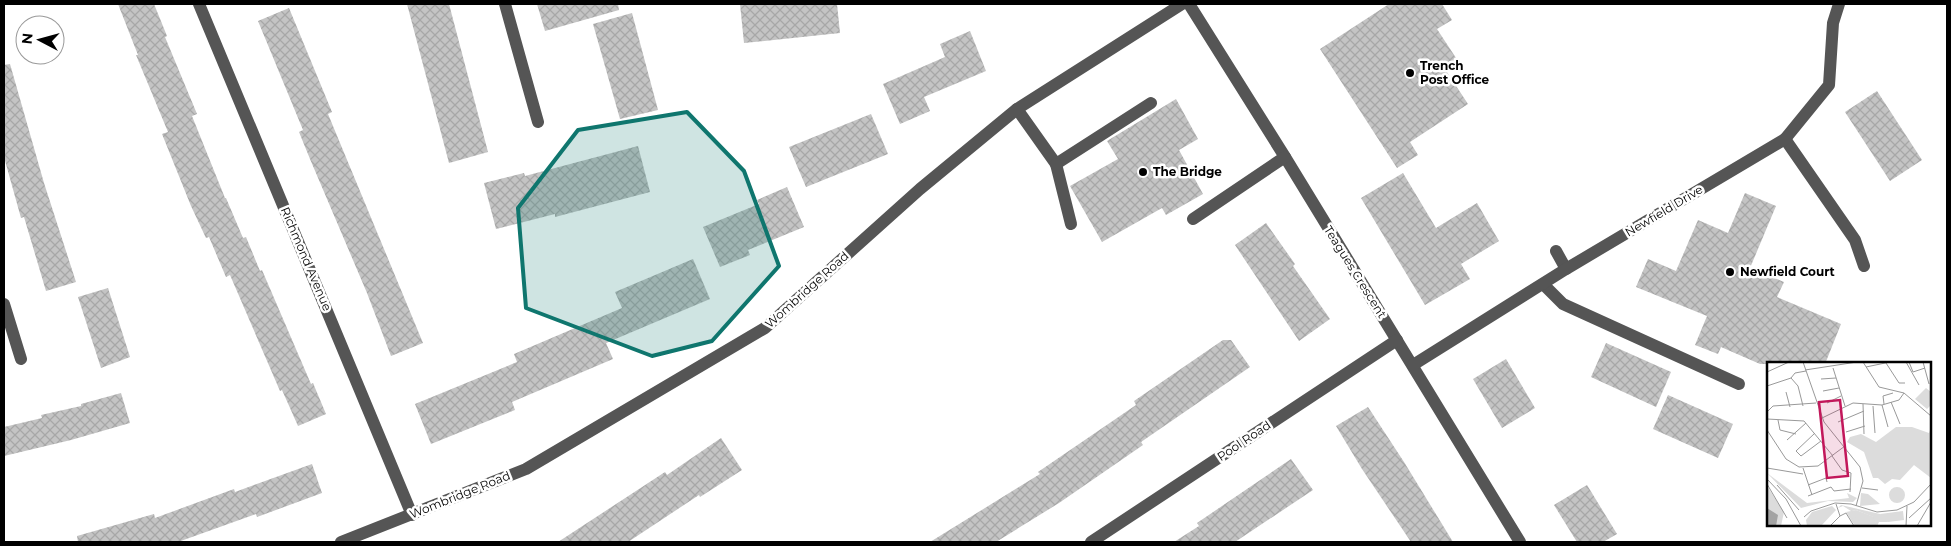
<svg xmlns="http://www.w3.org/2000/svg" width="1951" height="546" font-family="Montserrat,sans-serif">
<defs>
<pattern id="building-cross-hatch" width="8" height="8" patternUnits="userSpaceOnUse" patternTransform="scale(1.25)"><rect width="8" height="8" fill="#c4c4c4"/><path d="M0 0l8 8M0 8l8-8" fill="none" stroke="#a7a7a7"/></pattern>
</defs>
<rect width="100%" height="100%" fill="#fff"/>
<g fill="url(#building-cross-hatch)">
<path d="M118,4H154L167,36L165,37L197,114L192,116L225,198H226L243,238L246,237L260,271L262,270L311,384L313,383L326,414L298,426L282,390L280,391L230,275L226,277L209,237L206,238L191,206L162,134L168,132L136,55H138Z"/>
<path d="M407,4H449L488,152L449,163Z"/>
<path d="M537,4H618L619,10L545,31Z"/>
<path d="M740,4H837L840,33L744,43Z"/>
<path d="M1389,4H1442L1452,20L1437,29L1458,61L1445,69L1468,104L1410,142L1418,155L1397,168L1320,49Z"/>
<path d="M289,8L332,112L328,114L423,343L391,356L367,293L310,159L299,132L303,130L258,21Z"/>
<path d="M632,13L658,110L620,119L593,24Z"/>
<path d="M970,31L986,71L924,97L930,111L900,124L883,84L945,57L940,44Z"/>
<path d="M10,64L44,183L76,282L46,291L24,217L21,218L4,157V65Z"/>
<path d="M1877,91L1922,160L1890,181L1845,112Z"/>
<path d="M1176,99L1198,139L1179,150L1203,194L1166,215L1162,208L1102,242L1070,186L1118,159L1107,141Z"/>
<path d="M871,114L888,154L806,187L789,147Z"/>
<path d="M638,146L650,192L555,217V214L496,229L484,183L524,173L525,176Z"/>
<path d="M1403,173L1436,228L1477,203L1499,241L1461,264L1470,279L1425,305L1361,198Z"/>
<path d="M787,187L804,227L748,250L750,255L720,267L703,227L759,204L757,200Z"/>
<path d="M1745,193L1776,206L1750,268L1784,282L1777,297L1841,324L1825,364H1760L1721,347L1718,354L1695,345L1707,316L1636,287L1648,259L1676,271L1698,220L1728,233Z"/>
<path d="M1266,223L1295,264L1293,266L1330,319L1299,341L1235,245Z"/>
<path d="M693,259L710,299L606,343L613,359L512,402L515,410L431,444L415,404L517,362L514,354L622,308L615,292Z"/>
<path d="M108,288L130,357L101,368L78,297Z"/>
<path d="M1223,340H1231L1250,367L1141,442L1143,445L1059,503L996,542H930L1040,474L1038,472L1136,405L1134,401Z"/>
<path d="M1606,343L1671,372L1656,407L1591,377Z"/>
<path d="M1506,359L1535,408L1502,428L1473,379Z"/>
<path d="M121,393L130,423L71,440L4,456V427L42,418L41,415L81,406V404Z"/>
<path d="M1668,395L1733,424L1718,458L1653,429Z"/>
<path d="M1368,407L1404,462L1453,542H1411L1362,469L1336,426Z"/>
<path d="M721,438L742,470L700,497L699,495L628,542H558L665,472L667,475Z"/>
<path d="M1291,459L1313,490L1235,542H1174L1199,526L1197,523Z"/>
<path d="M312,464L322,493L257,517L256,514L178,542H78L77,536L154,514L155,518L234,489L235,492Z"/>
<path d="M1587,485L1617,534L1603,542H1577L1554,505Z"/>
</g>
<g fill="none" stroke-linecap="round" stroke-linejoin="round">
<g stroke="#555" stroke-width="12">
<path d="M199,4L412,515"/>
<path d="M505,4L538,122"/>
<path d="M1189,4L1285,157L1520,542"/>
<path d="M1017,109L1056,164L1151,103"/>
<path d="M1785,139L1855,240L1864,266"/>
<path d="M1056,164L1071,224"/>
<path d="M1193,219L1285,157"/>
<path d="M1556,251L1566,269"/>
<path d="M1544,285L1563,304L1739,384"/>
<path d="M4,304L21,359"/>
<path d="M1413,365L1566,269L1785,139L1829,85L1833,23L1839,4"/>
<path d="M341,542L526,469L765,328L920,189L1017,109L1182,4"/>
<path d="M1091,542L1397,340"/>
</g>
</g>
<path fill="#0f766e" fill-opacity="0.2" stroke="#0f766e" stroke-width="4" stroke-linejoin="round" d="M687,112L744,171L779,266L712,341L652,356L526,308L518,208L578,130Z"/>
<g fill="#000" stroke="#fff" stroke-width="2">
<circle cx="1410" cy="73" r="5"/>
<circle cx="1143" cy="172" r="5"/>
<circle cx="1730" cy="272" r="5"/>
</g>
<g text-anchor="middle" stroke-width="5" stroke-linejoin="round" paint-order="stroke">
<g font-size="12" font-weight="bold" fill="#000" stroke="#fff" text-anchor="start">
<text x="1420" y="70">Trench<tspan x="1420" dy="14">Post Office</tspan></text>
<text x="1153" y="176">The Bridge</text>
<text x="1740" y="276">Newfield Court</text>
</g>
<g font-size="12" fill="#000" stroke="#fff">
<text transform="translate(1664 211) rotate(-31)" y="4">Newfield Drive</text>
<text transform="translate(306 259) rotate(67)" y="4">Richmond Avenue</text>
<text transform="translate(1355 272) rotate(58)" y="4">Teagues Crescent</text>
<text transform="translate(807 290) rotate(-42)" y="4">Wombridge Road</text>
<text transform="translate(1244 441) rotate(-34)" y="4">Pool Road</text>
<text transform="translate(460 495) rotate(-22)" y="4">Wombridge Road</text>
</g>
</g>
<g transform="translate(1767 362)">
<rect width="164" height="164" fill="#fff"/>
<path d="M122 133a8 8 0 1 1 16 0a8 8 0 1 1-16 0ZM94,131L101,132L113,142L93,144ZM89,148L107,155L110,164H88L79,150ZM136,149L137,158L121,160L114,156L113,152Z" fill="#dcdcdc"/>
<path d="M0,111L40,141L82,136L80,131L90,136L86,140L61,139L34,146ZM0,124L17,150L14,164H0ZM74,143L113,152L121,160H112L110,164L106,155L89,148L85,149L91,155L85,157L84,149L76,144L71,146ZM65,144L69,148L54,164H40L39,158L45,150Z" fill="#dcdcdc"/>
<path d="M159,26L164,30V43L160,47L148,37Z" fill="#dcdcdc"/>
<path d="M129,65H145L162,71L164,66V116L147,103L133,118L125,117L118,122L111,116H106L97,90L80,80L83,75L94,72L109,80Z" fill="#dcdcdc"/>
<path d="M0,146L11,153L9,164H0Z" fill="#a3a3a3"/>
<path fill="none" stroke="#999" stroke-width="1" d="M36,0L57,60L93,105L96,119L89,144M96,0L112,25L137,31L164,54M139,0L152,23M142,0L146,10L158,6M156,0L162,22M119,1L132,21H138M99,5L123,0M66,6L78,44M38,8L90,0M0,10L22,0M24,16L28,11L39,9M54,17L69,16M0,24L24,16L31,24L36,44M56,29L72,26M19,30L23,45M124,40L133,62M60,41L74,34M96,42L97,72M117,42L116,34L126,31M115,43L121,65M106,44L108,71M0,50L6,44L49,41M55,56L86,41L115,43L132,38L137,31M0,57L37,59L66,94M11,58L13,68L29,72M71,60L97,49M0,68L19,97L32,105L51,104L78,84M79,70L98,64M48,71L29,89L34,94L54,79M20,78L39,61M65,94L75,108L84,111L83,130M0,106L36,112M36,106L45,133M0,117L19,137L34,164M0,122L20,156M10,123L32,148M41,123L59,116L60,120M95,126L111,128M41,134L64,125L67,129L84,127M73,154L79,151L87,164M37,155L44,149L68,141L84,142L110,150L130,148L147,140L164,122M142,156L164,136M63,164L73,154L69,142M139,164L140,144M150,164L164,140"/>
<path fill="#c2185b" fill-opacity="0.15" stroke="#c2185b" stroke-width="2.5" d="M73,38L81,114L60,116L52,40Z"/>
<rect width="164" height="164" fill="none" stroke="#000" stroke-width="2.5"/>
</g>
<rect width="1951" height="546" fill="none" stroke="#000000" stroke-width="10"/>
<g transform="translate(40 40) rotate(276)"><circle r="24" fill="#ffffff" stroke="#999999"/>
<path d="M0-4L9 19L0 12L-9 19Z" fill="#000000"/>
<text y="-8" font-size="14" font-weight="bold" text-anchor="middle" fill="#000000">N</text>
</g>
</svg>
